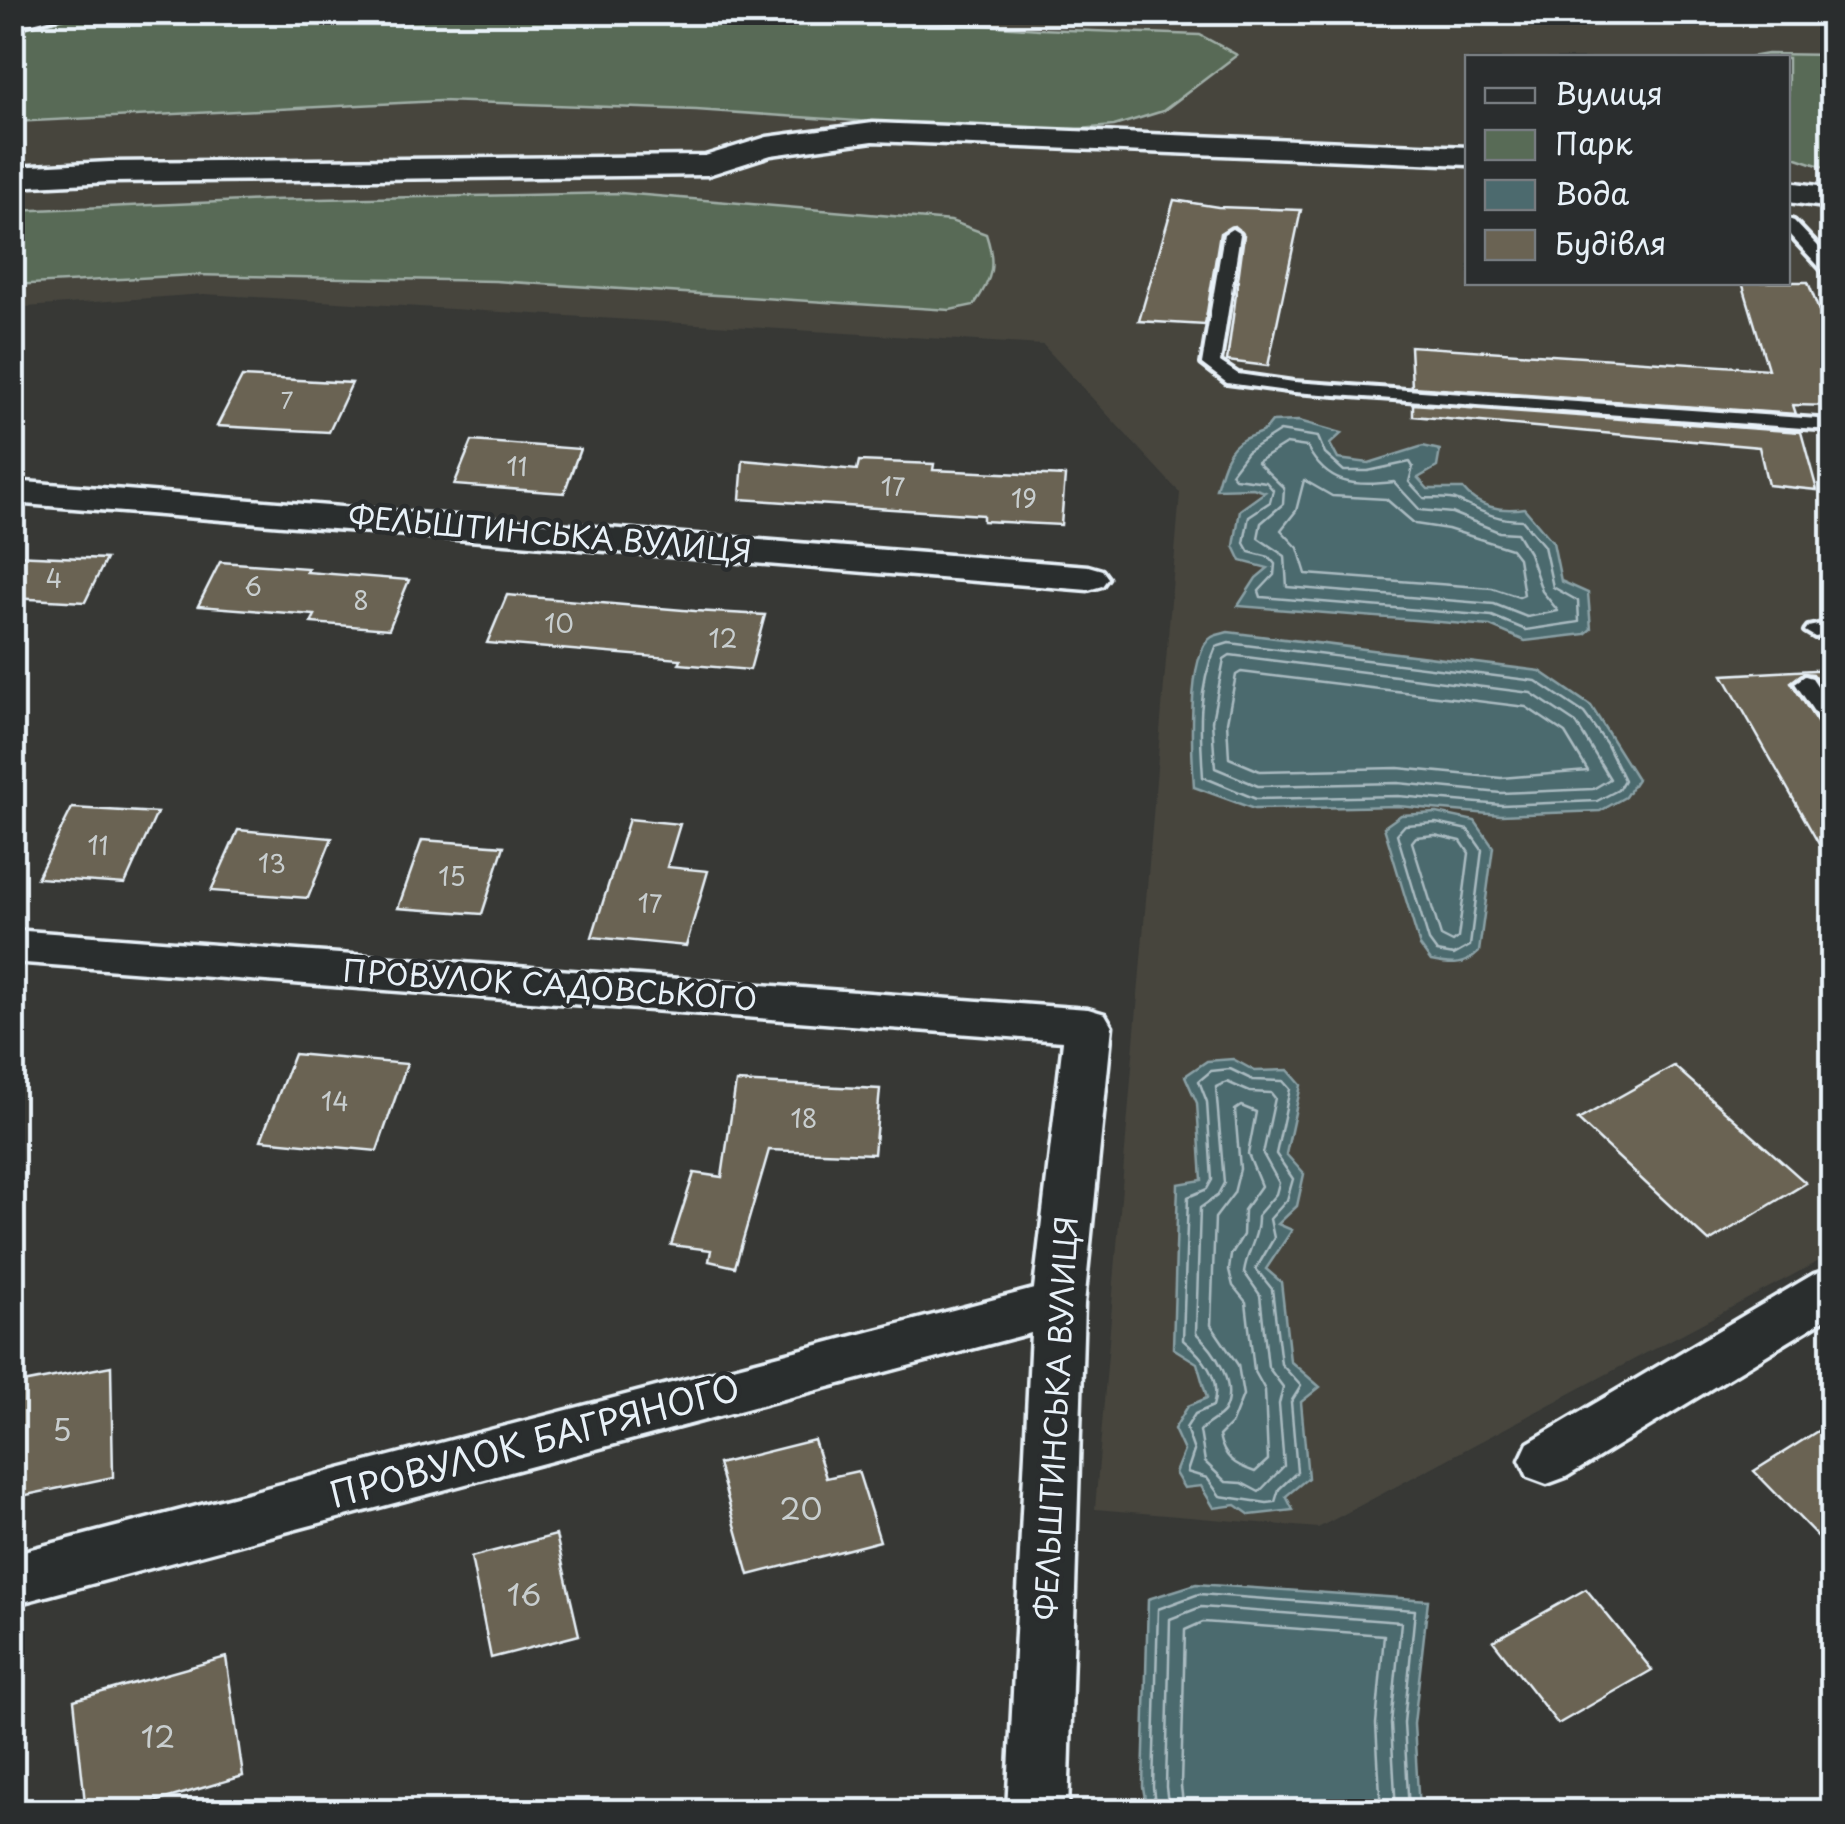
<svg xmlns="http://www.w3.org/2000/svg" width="1845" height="1824" font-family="'Playpen Sans',sans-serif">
<rect width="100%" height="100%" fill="#373835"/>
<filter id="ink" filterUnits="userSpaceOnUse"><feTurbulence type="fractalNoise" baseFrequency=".01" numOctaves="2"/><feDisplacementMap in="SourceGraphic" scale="20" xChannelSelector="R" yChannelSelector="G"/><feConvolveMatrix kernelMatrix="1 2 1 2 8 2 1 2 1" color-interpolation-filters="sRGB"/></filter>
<g filter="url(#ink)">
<path fill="#46453e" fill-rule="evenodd" d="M13,13H1832V1254L1318,1528L1095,1509L1180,493L1043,345L204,294L13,308ZM1468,58H1788V282H1468Z"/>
<g fill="#586b56" stroke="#a0aea7" stroke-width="2.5">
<path d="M77,12H798L1039,29L1200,35L1237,55L1163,111L1114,126L1034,133L696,110L440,101L13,122L12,27L26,19Z"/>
<path d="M1767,54L1832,55V170L1788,155V58L1750,57Z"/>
<path d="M621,193L951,221L986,234C996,264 993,278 974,305L950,310L495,281L193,275L13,285V211L268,200Z"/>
</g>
<g fill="#4c6a6e" stroke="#8aa0a5" stroke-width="2.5">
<path d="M1299,421L1342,433L1330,444L1338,459L1369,463L1423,446L1440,450L1437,467L1418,478L1428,489H1463C1477,507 1502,512 1524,508L1553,542L1561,581L1588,593L1591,629L1585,634L1525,641L1490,626L1238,606L1256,578L1268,568L1241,561L1234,546L1240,510L1265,492L1253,488L1216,489C1221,471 1226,448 1244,439C1257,433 1264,434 1272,422Z"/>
<path d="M1228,632L1540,671L1591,706L1637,779L1625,797L1600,811L1501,815L1398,806L1254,809L1194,787C1192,759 1186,652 1212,637C1217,634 1222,634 1228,632Z"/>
<path d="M1437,813L1475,821L1493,847L1479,952C1464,967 1451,965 1431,961L1420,946L1384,827L1401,815Z"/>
<path d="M1233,1059L1255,1071L1288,1070L1301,1085L1286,1154L1304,1174L1297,1206L1278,1224L1292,1230L1266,1269L1281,1282L1290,1361L1320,1387L1301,1402L1308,1478L1286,1496L1293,1510L1250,1515L1236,1505L1214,1508L1201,1486L1184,1488L1175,1473L1184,1451L1174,1429L1188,1406L1207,1398L1197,1363L1173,1348L1178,1184L1202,1180L1197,1103L1185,1076L1207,1061Z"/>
<path d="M1196,1584L1428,1600L1414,1724L1419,1811H1147L1143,1787L1148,1599Z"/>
</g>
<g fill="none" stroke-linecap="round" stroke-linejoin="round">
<g stroke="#aabbc1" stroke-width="2.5">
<path d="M1280,431L1318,437L1325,454L1344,471H1368L1410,462L1413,467L1409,482L1424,498C1434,499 1450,497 1458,501C1480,511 1496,520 1522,520L1544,546L1553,587L1578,601L1579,622L1526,630L1492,616L1261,597L1259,591L1274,575L1275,564L1269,557L1249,552L1244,543L1249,516L1270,502L1273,490L1266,482L1235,478L1231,473L1247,452Z"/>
<path d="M1286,444L1307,447C1327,485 1354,487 1394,482L1420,510L1452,513L1499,532L1517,533L1529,553L1542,591L1558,611L1527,617L1494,604L1287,587L1285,556L1258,538L1261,523L1283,504L1284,488L1257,462Z"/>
<path d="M1304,480L1332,496L1386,499L1415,524L1448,529L1511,549L1518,558L1524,595L1519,597L1492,588L1306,574L1298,548L1281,530L1296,511Z"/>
<path d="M1229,643L1536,681L1584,713L1606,743L1624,780L1618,790L1597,801L1502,805L1398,796L1256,799L1203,777C1200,732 1197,689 1216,647Z"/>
<path d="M1230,655L1531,693L1576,723L1610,779L1593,789L1501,793L1398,783L1258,786L1215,768L1212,721L1224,659Z"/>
<path d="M1241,672L1526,707L1565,733L1588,771L1501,778L1398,768L1260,771L1229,758L1227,722L1236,675Z"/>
<path d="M1436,823L1468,830L1482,850L1470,946L1454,955L1437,952L1429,941L1397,834L1405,825Z"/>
<path d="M1435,835L1461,841L1469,853L1458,938L1453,942L1441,936L1412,842L1416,837Z"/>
<path d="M1230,1069L1253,1080L1283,1081L1290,1089L1276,1154L1293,1179L1287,1200L1270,1219L1274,1238L1256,1269L1272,1289L1281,1364L1301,1386L1291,1402L1297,1472L1279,1489L1275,1502L1267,1503L1220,1496L1207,1478L1187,1472L1194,1451L1186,1428L1195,1414L1213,1406C1222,1378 1203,1357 1183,1340L1188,1197L1207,1189L1212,1180L1207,1102L1199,1081L1211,1071Z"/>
<path d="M1227,1082L1250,1092L1271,1093L1275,1098L1263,1154L1279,1183L1276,1194L1258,1215C1259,1238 1247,1250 1244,1272L1260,1295L1268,1367L1283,1387L1279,1404L1284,1466L1259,1492L1242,1483L1226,1482L1205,1462L1200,1431C1206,1423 1219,1419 1224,1411C1238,1383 1214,1350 1196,1333L1200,1208L1217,1196L1224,1183L1216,1087Z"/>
<path d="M1241,1106L1256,1112L1248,1154L1261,1186L1244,1210L1243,1235L1231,1255L1229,1270L1233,1286L1246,1302L1254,1370L1265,1390L1268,1460L1255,1472C1234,1465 1224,1458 1219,1436L1232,1423L1243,1395L1238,1365L1211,1325L1215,1218L1234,1193L1240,1169L1235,1110Z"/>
<path d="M1156,1812L1153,1787L1158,1609L1199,1594L1415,1610L1404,1723L1409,1812"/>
<path d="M1169,1812L1166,1787L1170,1619L1201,1607L1401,1622L1391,1724L1396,1812"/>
<path d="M1184,1812L1181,1786L1185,1630L1203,1622L1384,1635L1376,1724L1381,1812"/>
</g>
</g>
<g fill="#6a6353" stroke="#e8f1f8" stroke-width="2.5">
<path d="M1174,200L1218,207L1301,210L1268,366L1227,361L1244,235L1234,226L1220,233L1205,325L1139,321Z"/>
<path d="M1742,282H1808L1832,345V406L1793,405L1796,414L1412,387L1410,346L1768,369Z"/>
<path d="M242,377L352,383L329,432L217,426Z"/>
<path d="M1413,404L1801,432L1817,490L1768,485L1759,447L1413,416Z"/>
<path d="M472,441L580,449L564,493L454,485Z"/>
<path d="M743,460L857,470L859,461L934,464L933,470L1065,476L1061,525L983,521V515L740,499Z"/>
<path d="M12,555L106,559L85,602L12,598Z"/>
<path d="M220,562L308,568L306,572L409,580L389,629L311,623L315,615L198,606Z"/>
<path d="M507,595L695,611L765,615L750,670L679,664L681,659L487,643Z"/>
<path d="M1832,669V702L1813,674L1803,673L1791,682L1822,730L1832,733V867L1723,675Z"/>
<path d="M72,808L157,813L125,884L37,878Z"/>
<path d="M629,819L680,824L667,867L708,871L686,946L592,937Z"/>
<path d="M238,830L332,838L308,898L211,891Z"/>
<path d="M422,840L504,846L482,914L398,908Z"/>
<path d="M294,1054L407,1064L377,1151L261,1140Z"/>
<path d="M1674,1066L1806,1183L1709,1242L1578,1120Z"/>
<path d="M736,1082L880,1089L874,1154L769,1150L735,1267L709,1261L711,1250L671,1245L694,1173L722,1177Z"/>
<path d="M111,1366L113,1477L12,1498V1385Z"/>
<path d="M1832,1422V1551L1754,1471Z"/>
<path d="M814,1440L826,1478L858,1471L880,1541L749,1575L718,1464Z"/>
<path d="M556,1535L579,1635L491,1658L471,1557Z"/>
<path d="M1586,1589L1652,1670L1558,1724L1493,1641Z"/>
<path d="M226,1657L243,1776L121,1812H86L74,1700Z"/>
</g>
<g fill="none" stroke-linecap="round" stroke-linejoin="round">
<defs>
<g id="service">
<path d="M46,12H77L12,28V20Z"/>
<path d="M1788,219L1794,221L1832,261V275L1826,274L1788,233Z"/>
<path d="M1232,229L1240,234L1220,362L1238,374L1294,382L1832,420V430L1294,392L1227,383L1202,364L1224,234Z"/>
<path d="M1832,622V634L1815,637L1805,631L1808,627Z"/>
<path d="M1805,676L1812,678L1832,708V730L1825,728L1795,683Z"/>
</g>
<g id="minor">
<path d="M873,123L1468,147V165L873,141L771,155L708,175L110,182L12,187V167L110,162L705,156L767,137Z"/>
<path d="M1788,182L1832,188V208L1788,202Z"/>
<path d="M12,481L1088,566L1102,570L1108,578L1102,586L1088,590L12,503Z"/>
<path d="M12,930L1088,1009L1105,1014L1112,1026L1084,1304L1068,1812H1007L1031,1333L12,1605V1554L1034,1289L1063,1041L12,962Z"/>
<path d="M1832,1268V1315L1566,1477L1547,1484L1528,1477L1520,1460L1528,1443L1814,1274Z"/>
</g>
</defs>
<use href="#service" stroke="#e8f1f8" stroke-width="8"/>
<use href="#minor" stroke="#e8f1f8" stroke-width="7"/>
<use href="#service" fill="#2a2d2e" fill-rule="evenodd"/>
<use href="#minor" fill="#2a2d2e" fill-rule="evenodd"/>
</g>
</g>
<g text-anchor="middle" stroke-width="9" stroke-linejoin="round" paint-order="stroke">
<g font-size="22" fill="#c8cecf">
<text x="287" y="409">7</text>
</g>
<g font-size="25" fill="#c8cecf">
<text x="517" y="476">11</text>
<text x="893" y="496">17</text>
<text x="1024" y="508">19</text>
<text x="54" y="588">4</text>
<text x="253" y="596">6</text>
<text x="361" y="610">8</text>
<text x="559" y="633">10</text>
<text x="723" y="648">12</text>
<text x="98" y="855">11</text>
<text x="272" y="873">13</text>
<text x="452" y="886">15</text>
<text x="650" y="913">17</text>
<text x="335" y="1111">14</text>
<text x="804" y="1128">18</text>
</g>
<g font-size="30" fill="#e8f1f8" stroke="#2a2d2e">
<text transform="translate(550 535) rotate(5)" y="10">ФЕЛЬШТИНСЬКА ВУЛИЦЯ</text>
<text transform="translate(550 986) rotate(4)" y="10">ПРОВУЛОК САДОВСЬКОГО</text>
<text transform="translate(1057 1418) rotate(-87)" y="10">ФЕЛЬШТИНСЬКА ВУЛИЦЯ</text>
</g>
<g font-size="30" fill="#c8cecf">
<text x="62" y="1441">5</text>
<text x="801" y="1520">20</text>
<text x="524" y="1606">16</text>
<text x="158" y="1748">12</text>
</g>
<g font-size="35" fill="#e8f1f8" stroke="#2a2d2e">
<text transform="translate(535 1442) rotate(-15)" y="12">ПРОВУЛОК БАГРЯНОГО</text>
</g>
</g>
<rect width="1845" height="1824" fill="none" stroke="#2a2d2e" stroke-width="50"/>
<rect x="25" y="25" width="1795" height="1774" fill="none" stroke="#e8f1f8" stroke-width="4" filter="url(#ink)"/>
<rect x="1465" y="55" width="325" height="230" fill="#2a2d2e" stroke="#767b7f" stroke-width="2.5"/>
<rect x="1485" y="88" width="50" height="15" fill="#2a2d2e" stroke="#767b7f" stroke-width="2.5"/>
<text x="1555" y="105" font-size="30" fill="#e8f1f8">Вулиця</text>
<rect x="1485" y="130" width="50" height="30" fill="#586b56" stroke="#767b7f" stroke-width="2.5"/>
<text x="1555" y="155" font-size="30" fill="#e8f1f8">Парк</text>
<rect x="1485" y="180" width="50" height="30" fill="#4c6a6e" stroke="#767b7f" stroke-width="2.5"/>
<text x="1555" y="205" font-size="30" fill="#e8f1f8">Вода</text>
<rect x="1485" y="230" width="50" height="30" fill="#6a6353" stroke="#767b7f" stroke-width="2.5"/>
<text x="1555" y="255" font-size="30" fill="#e8f1f8">Будівля</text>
</svg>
